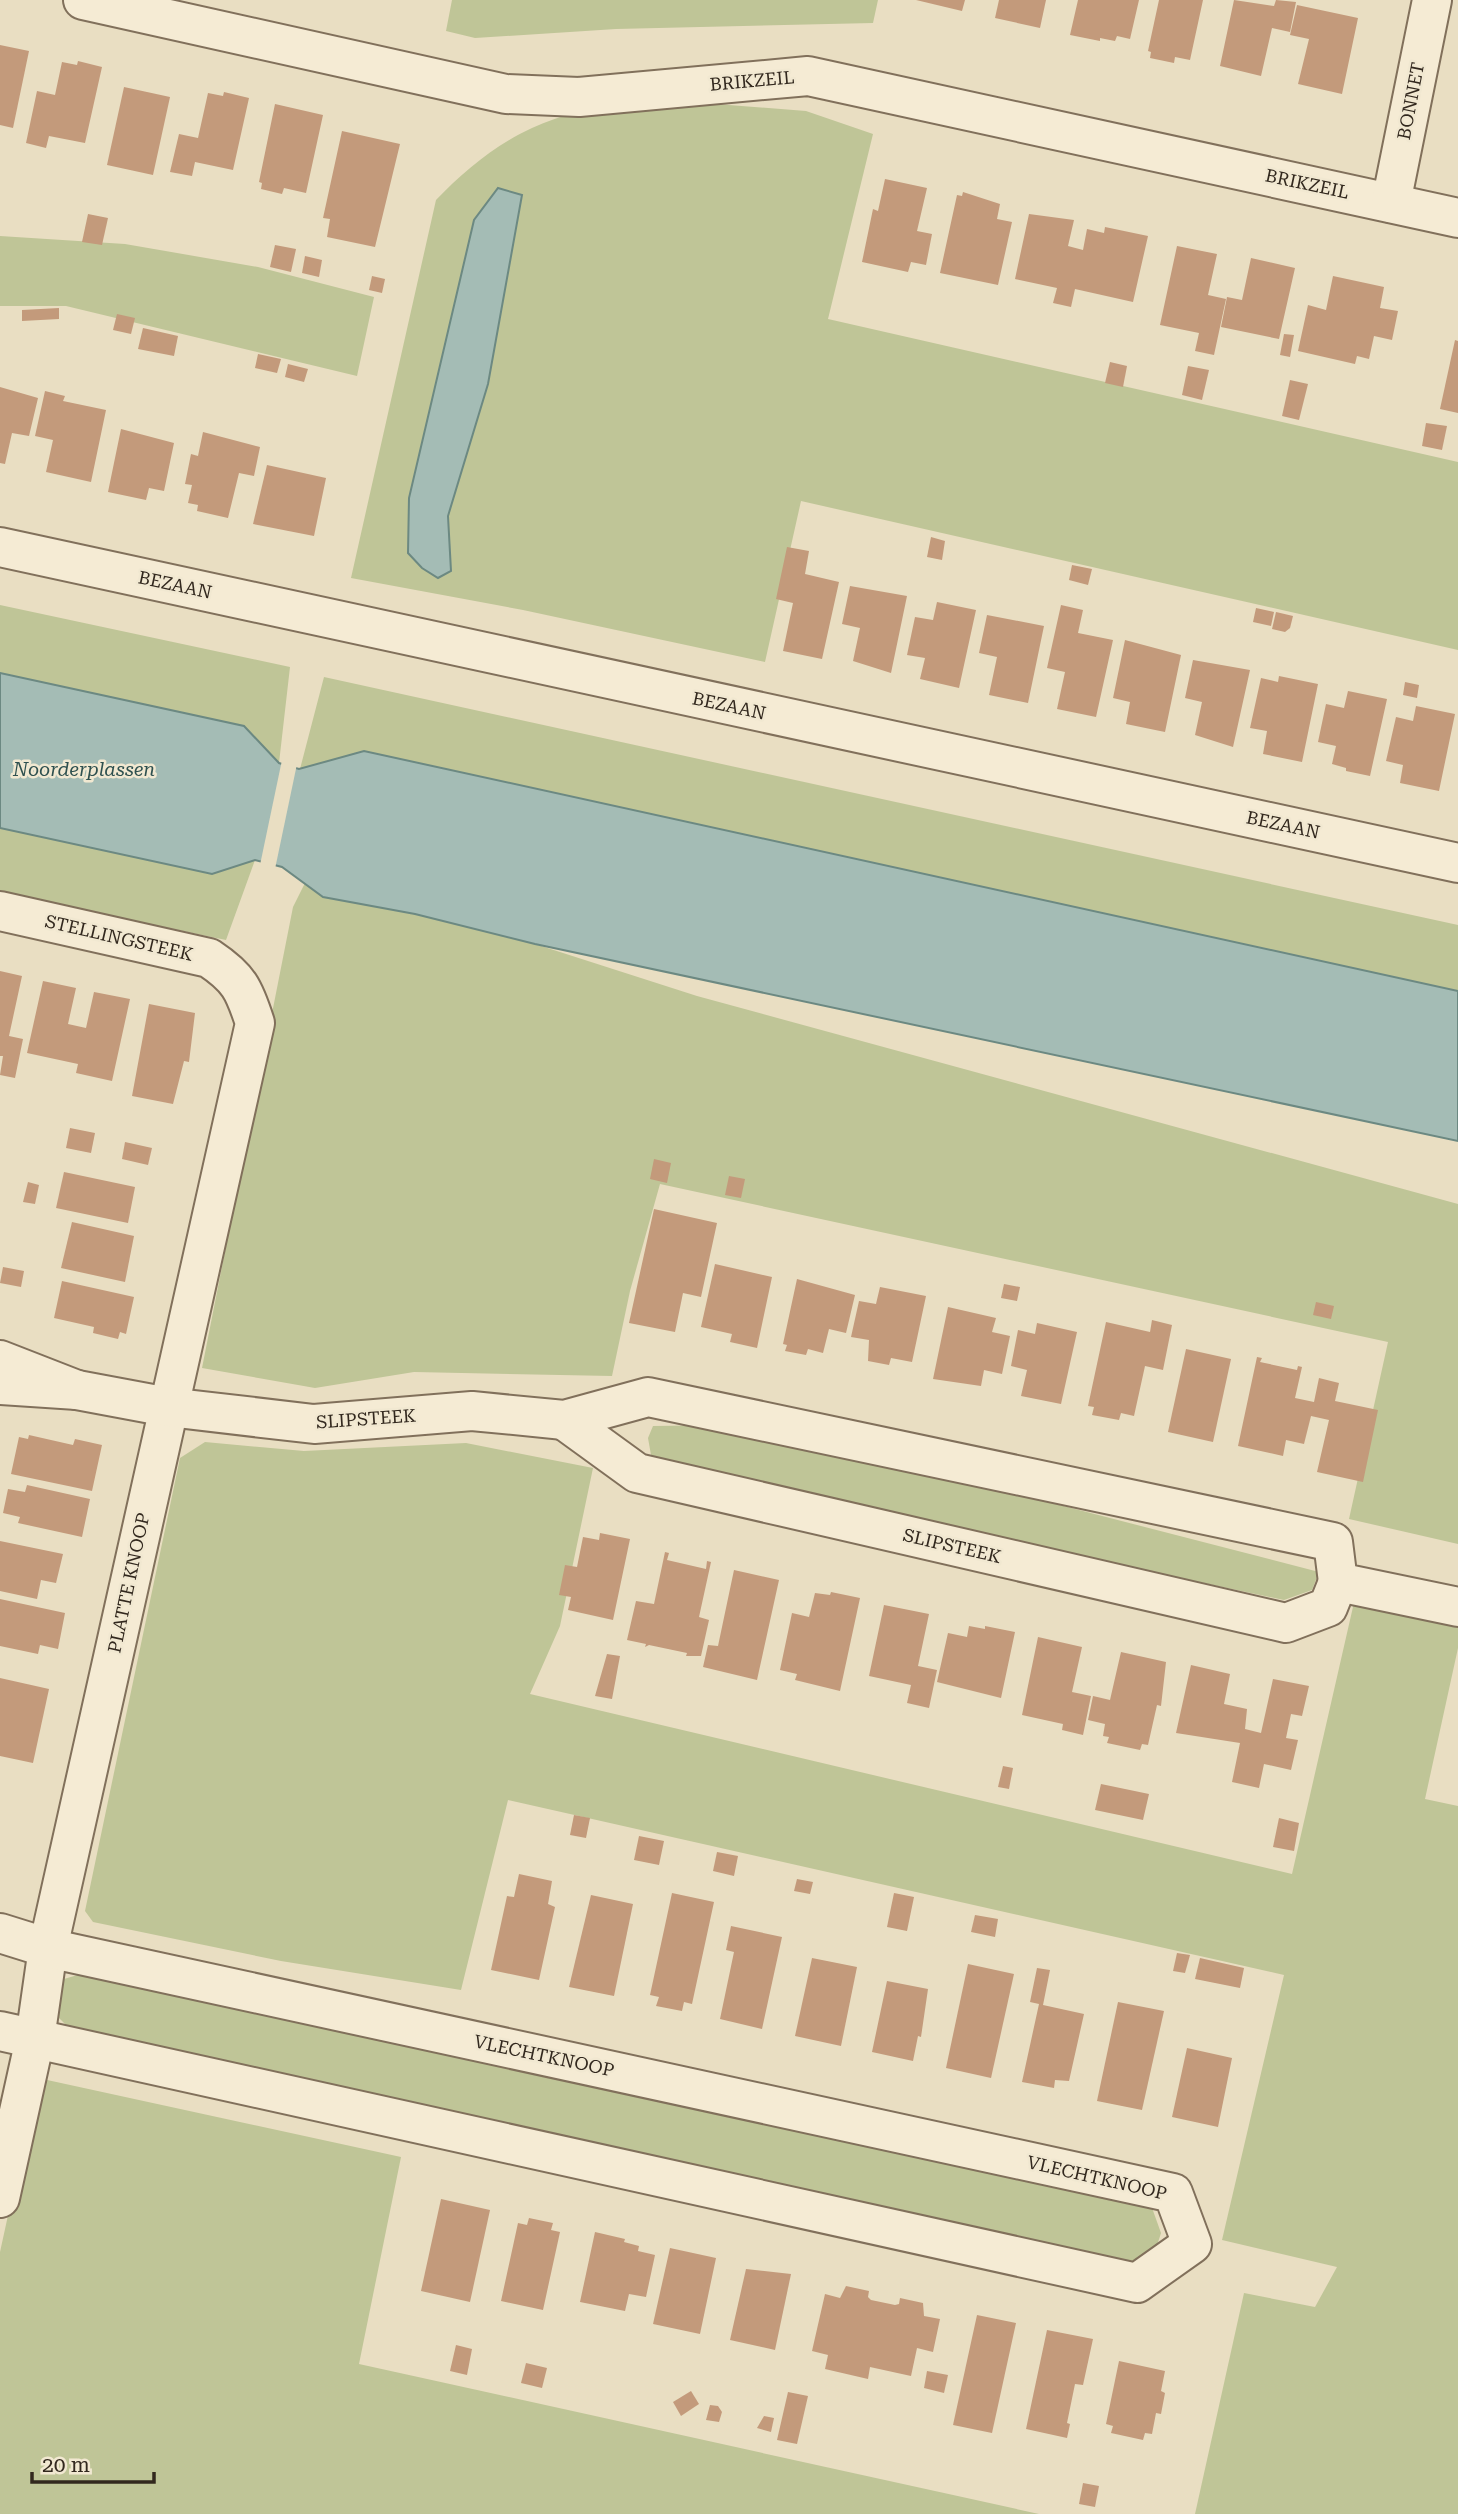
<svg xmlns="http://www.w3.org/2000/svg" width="1458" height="2514" font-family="'Roboto Serif',serif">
<rect width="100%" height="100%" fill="#e9dec2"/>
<g fill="#bfc597">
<path d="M452,0H878L873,23L616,29L475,38L446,31Z"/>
<path d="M626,97L806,111L873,134L828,319L1458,462V650L801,501L765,662L523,610L351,578L436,200C464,171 495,145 532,128C561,115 595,107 626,97Z"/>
<path d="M0,236L125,244L258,267L374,297L357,376L66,306H0Z"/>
<path d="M0,605L290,667L279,763L244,726L0,673Z"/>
<path d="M324,677L1458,925V991L364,751L300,769Z"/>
<path d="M0,828L212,874L255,860L226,940L0,893Z"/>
<path d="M305,883L323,897L415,914L535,944L697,996L1458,1204V1544L1349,1519L1388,1342L660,1184L630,1291L612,1376L414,1372L315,1388L202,1368L293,907Z"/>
<path d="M732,1425L959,1479L1319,1572L1312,1590L1284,1600L907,1520L754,1480H701L651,1455L648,1438L653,1426Z"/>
<path d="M205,1442L304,1451L466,1443L593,1468L560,1626L530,1694L1292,1874L1358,1585L1458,1607V1648L1425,1799L1458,1806V2514H1195L1244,2293L1315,2307L1337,2267L1222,2240L1284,1975L508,1800L461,1990L281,1961L93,1922L85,1911L180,1458Z"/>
<path d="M81,1974L1151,2205L1161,2233L1154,2255L1134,2263L74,2033L55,2014L64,1979Z"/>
<path d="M38,2078L401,2157L359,2364L1039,2514H0V2252Z"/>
</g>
<g fill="#a4bcb5" stroke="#6c8982" stroke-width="2">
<path d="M498,188L522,195L488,384L448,516L451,571L438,578L422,568L408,553L409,498L474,220Z"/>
<path d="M0,673L244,726L279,763L299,769L364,751L1458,991V1141L535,944L415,914L323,897L282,867L255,860L212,874L0,828Z"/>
</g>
<path fill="#e9dec2" d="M282,760L297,764L275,869L260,865Z"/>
<g fill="#c39a7b">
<path d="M916,0H965L962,11Z"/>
<path d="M999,0H1046L1040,28L995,18Z"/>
<path d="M1078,0H1139L1130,39L1117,36L1115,41L1100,38V41L1070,35Z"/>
<path d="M1159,0H1203L1190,60L1175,57L1174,63L1150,58L1151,52L1148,51Z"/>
<path d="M1234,0L1274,6L1276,0L1296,2L1290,32L1272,28L1261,76L1220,66Z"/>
<path d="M1297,5L1358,18L1342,94L1298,84L1309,39L1290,35Z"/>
<path d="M0,45L29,51L13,128L0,125Z"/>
<path d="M78,61L102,67L85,143L49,136L46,148L26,143L37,91L55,95L62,62L77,65Z"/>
<path d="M124,87L170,97L153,175L107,165Z"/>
<path d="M224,92L249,98L233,170L195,162L192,176L170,172L179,134L198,138L208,93L223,96Z"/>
<path d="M275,104L323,115L306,193L284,188L282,194L261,189L262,183L259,182Z"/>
<path d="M342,131L400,144L375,247L327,237L330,219L323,218Z"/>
<path d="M885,179L927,188L917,231L932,234L926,265L911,262L908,272L862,262L873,209L878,211Z"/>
<path d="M963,192L1000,204L997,219L1012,222L998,285L940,273L957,195L962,196Z"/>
<path d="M88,214L108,218L102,245L82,242Z"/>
<path d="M1029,214L1074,220L1068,246L1083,250L1087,229L1104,233L1105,227L1148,236L1133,302L1075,289L1071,307L1053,303L1057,288L1015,279Z"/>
<path d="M275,245L296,249L291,272L270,267Z"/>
<path d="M1177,246L1217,254L1208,295L1226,299L1214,355L1195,351L1199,333L1160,325Z"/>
<path d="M305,256L322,260L319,277L302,273Z"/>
<path d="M1251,258L1295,268L1279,339L1221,327L1227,297L1242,300Z"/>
<path d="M372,276L385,279L382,293L369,290Z"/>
<path d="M1333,276L1384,287L1380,308L1398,311L1392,340L1374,336L1369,359L1357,356L1355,364L1298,351L1308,305L1326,310Z"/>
<path d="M59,308V319L22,321V310Z"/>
<path d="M117,314L135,318L131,334L113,330Z"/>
<path d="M143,328L178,336L174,356L138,349Z"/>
<path d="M1284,334L1294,335L1290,357L1280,355Z"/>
<path d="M1455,340L1458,341V413L1440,409Z"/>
<path d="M258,354L281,359L277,373L255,368Z"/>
<path d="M1110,362L1127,366L1123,387L1105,383Z"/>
<path d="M288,364L308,369L304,382L285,377Z"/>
<path d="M1188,366L1209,370L1202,400L1182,395Z"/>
<path d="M1290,380L1308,384L1299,420L1282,416Z"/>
<path d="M0,387L38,398L29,436L12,433L5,464L0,463Z"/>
<path d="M45,391L65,396L63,401L106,410L91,482L46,472L53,440L35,436Z"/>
<path d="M1426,423L1447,426L1442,450L1422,446Z"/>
<path d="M121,429L174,443L164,491L149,488L146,500L108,492Z"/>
<path d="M203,432L260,447L254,476L239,473L228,518L197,511L198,505L188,503L192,485L185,484L191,454L198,456Z"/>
<path d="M267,465L326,478L314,536L253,524Z"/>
<path d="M931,537L945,541L942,560L927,557Z"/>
<path d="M787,547L809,551L805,574L839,582L822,659L783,651L793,603L776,599Z"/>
<path d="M1072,565L1092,569L1088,585L1069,580Z"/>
<path d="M850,586L907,596L891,673L853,661L860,628L842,624Z"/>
<path d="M937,602L976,610L959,688L920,679L925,658L907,655L915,617L933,620Z"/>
<path d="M1061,605L1083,610L1078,633L1113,640L1096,717L1057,709L1065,672L1047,668Z"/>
<path d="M1256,608L1274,612L1271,626L1253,622Z"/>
<path d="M1276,612L1293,616L1290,628L1285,632L1272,629Z"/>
<path d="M987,615L1044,626L1028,703L989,695L997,657L979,653Z"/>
<path d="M1125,640L1181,655L1165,732L1126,724L1130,702L1113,698Z"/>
<path d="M1193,660L1250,670L1233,747L1195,735L1202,702L1185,698Z"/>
<path d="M1279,676L1318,684L1302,762L1263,754L1267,731L1250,728L1261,678L1278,682Z"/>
<path d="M1405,682L1419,685L1417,698L1403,695Z"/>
<path d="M1348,691L1387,699L1370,776L1346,771V768L1332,764L1336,746L1318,742L1326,704L1344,708Z"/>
<path d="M1416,706L1455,714L1439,791L1400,783L1403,765L1386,761L1396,717L1413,721Z"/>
<path d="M0,971L22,976L9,1036L23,1039L15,1078L0,1075L3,1056H0Z"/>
<path d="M43,981L76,988L68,1024L86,1028L94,992L130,999L112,1081L76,1073L78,1064L27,1053Z"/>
<path d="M149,1004L195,1013L189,1062L184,1061L173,1104L132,1096Z"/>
<path d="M70,1128L95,1133L91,1153L66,1148Z"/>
<path d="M125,1142L152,1148L148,1165L122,1159Z"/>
<path d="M654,1159L671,1163L667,1183L650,1179Z"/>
<path d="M64,1172L135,1187L128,1223L56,1208Z"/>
<path d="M729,1176L745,1179L741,1198L725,1195Z"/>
<path d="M28,1182L39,1185L35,1204L23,1202Z"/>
<path d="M654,1209L717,1223L701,1297L683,1293L675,1332L629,1323Z"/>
<path d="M72,1222L134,1236L125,1282L61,1268Z"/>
<path d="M715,1264L772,1277L757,1348L730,1342L732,1334L701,1327Z"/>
<path d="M3,1267L24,1271L21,1287L0,1283Z"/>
<path d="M797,1279L855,1295L846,1333L829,1329L823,1353L808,1349L806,1355L785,1351L787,1345L783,1344Z"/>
<path d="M62,1281L134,1297L126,1334L120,1332L118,1339L93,1333L94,1327L54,1318Z"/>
<path d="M1004,1284L1020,1287L1017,1301L1001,1298Z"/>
<path d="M880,1287L926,1296L912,1362L891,1358L889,1365L868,1361L869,1340L851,1337L859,1301L876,1304Z"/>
<path d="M1316,1302L1334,1306L1331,1319L1313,1315Z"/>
<path d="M948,1307L996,1318L992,1332L1010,1336L1002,1374L984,1370L981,1386L933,1379Z"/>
<path d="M1152,1320L1172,1325L1163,1370L1145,1366L1134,1416L1121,1413L1119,1420L1092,1415L1094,1407L1088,1406L1106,1322L1150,1332Z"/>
<path d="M1037,1323L1077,1332L1061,1404L1021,1396L1027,1370L1011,1366L1018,1330L1035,1334Z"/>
<path d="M1186,1349L1231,1359L1213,1442L1168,1432Z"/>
<path d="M1257,1357L1262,1358L1260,1362L1297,1370L1298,1366L1302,1367L1295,1398L1314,1402L1319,1378L1339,1383L1335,1401L1378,1410L1363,1482L1317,1472L1329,1420L1311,1416L1304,1444L1286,1440L1283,1456L1238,1446Z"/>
<path d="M29,1435L73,1445L75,1439L102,1445L92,1491L11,1474L19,1437L28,1439Z"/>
<path d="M27,1485L90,1499L82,1537L18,1523L20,1517L3,1513L8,1489L25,1492Z"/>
<path d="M600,1533L630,1539L613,1620L568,1610L571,1597L559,1595L565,1565L577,1567L583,1537L599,1540Z"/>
<path d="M0,1541L63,1554L56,1583L41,1580L37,1599L0,1591Z"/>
<path d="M665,1552L669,1553L667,1560L706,1569L707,1561L711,1562L699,1617L709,1620L701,1656H686L687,1653L649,1645L645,1647L646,1644L627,1640L636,1601L654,1604Z"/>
<path d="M734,1570L779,1580L757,1680L703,1667L708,1645L718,1646Z"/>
<path d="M831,1592L860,1598L840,1691L795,1680L797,1674L780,1670L792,1613L809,1617L815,1593L830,1595Z"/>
<path d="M0,1599L65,1613L58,1649L40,1645L38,1654L0,1646Z"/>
<path d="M884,1605L929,1614L918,1666L937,1670L929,1708L907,1703L911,1685L869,1676Z"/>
<path d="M969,1626L985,1629V1626L1015,1632L1001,1698L937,1682L948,1633L967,1637Z"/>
<path d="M1038,1637L1082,1647L1072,1692L1091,1696L1083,1735L1062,1730L1063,1724L1022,1715Z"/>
<path d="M1121,1652L1166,1662L1161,1706L1157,1705L1148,1745L1142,1744L1140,1750L1107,1743L1109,1737L1103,1736L1105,1724L1088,1720L1093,1696L1110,1700Z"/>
<path d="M607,1654L620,1656L612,1699L595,1696Z"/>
<path d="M1191,1665L1230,1674L1224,1704L1247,1709L1245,1729L1261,1733L1273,1679L1309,1686L1302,1716L1291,1714L1286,1738L1298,1740L1291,1770L1264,1764L1259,1788L1232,1782L1240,1743L1176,1733Z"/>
<path d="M0,1678L49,1689L33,1763L0,1756Z"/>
<path d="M1003,1766L1013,1768L1009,1789L998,1787Z"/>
<path d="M1101,1784L1149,1794L1143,1820L1095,1810Z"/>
<path d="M574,1815L590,1818L586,1838L570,1835Z"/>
<path d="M1279,1818L1299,1823L1294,1851L1273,1847Z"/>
<path d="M639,1836L664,1841L659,1865L634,1860Z"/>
<path d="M717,1852L738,1856L734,1876L713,1871Z"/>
<path d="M519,1874L552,1881L548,1904L555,1907L539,1980L491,1970L507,1896L514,1897Z"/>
<path d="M797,1879L813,1882L810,1894L794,1891Z"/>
<path d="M672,1893L714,1902L692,2004L684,2002L682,2011L656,2006L659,1997L650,1995Z"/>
<path d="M894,1893L914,1897L907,1931L887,1927Z"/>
<path d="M591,1895L633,1904L614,1996L569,1987Z"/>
<path d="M975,1915L998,1919L995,1937L971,1932Z"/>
<path d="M731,1926L782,1937L762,2029L720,2019L734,1952L726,1950Z"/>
<path d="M1177,1953L1190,1955L1185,1973L1173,1971Z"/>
<path d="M812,1958L857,1967L841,2046L795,2036Z"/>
<path d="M1200,1958L1244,1968L1240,1988L1195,1979Z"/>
<path d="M968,1964L1014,1974L991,2078L946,2068Z"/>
<path d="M1037,1968L1050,1970L1043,2005L1084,2014L1069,2081L1055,2080L1054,2088L1022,2082L1039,2004L1030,2002Z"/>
<path d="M887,1981L928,1989L921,2037L918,2036L913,2061L872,2052Z"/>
<path d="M1118,2002L1164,2011L1142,2110L1097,2101Z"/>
<path d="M1187,2048L1232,2058L1218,2127L1172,2117Z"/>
<path d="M441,2199L490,2210L470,2302L421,2291Z"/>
<path d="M529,2218L553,2223L551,2230L560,2232L543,2310L501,2301L518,2223L527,2225Z"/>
<path d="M595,2232L625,2239L624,2242L639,2246L638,2251L655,2255L646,2297L629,2294L625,2311L580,2302Z"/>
<path d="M670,2248L716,2258L700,2334L653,2324Z"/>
<path d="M746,2269L791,2274L775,2350L730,2340Z"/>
<path d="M846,2286L869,2291L868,2297L871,2300L895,2305L899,2304L900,2298L923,2303L924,2316L940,2319L933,2352L917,2348L911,2376L870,2367L868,2379L825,2369L828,2355L812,2351L825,2294L840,2298Z"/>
<path d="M977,2315L1016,2323L992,2433L953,2425Z"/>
<path d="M1047,2330L1093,2339L1083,2385L1075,2384L1067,2423L1070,2424L1067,2438L1026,2429Z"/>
<path d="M456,2345L472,2349L467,2375L450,2371Z"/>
<path d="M1119,2361L1165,2371L1161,2391L1165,2393L1161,2414L1156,2413L1152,2434L1145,2433L1143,2440L1111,2433L1113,2426L1106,2424Z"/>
<path d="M526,2363L547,2368L542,2388L521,2383Z"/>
<path d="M927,2371L948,2375L944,2393L924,2388Z"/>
<path d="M691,2391L699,2404L681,2416L673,2402Z"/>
<path d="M788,2392L808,2396L797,2444L777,2440Z"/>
<path d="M710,2405L718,2406L722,2412L719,2422L706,2420Z"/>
<path d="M764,2416L774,2418L771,2432L757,2428Z"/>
<path d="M1083,2483L1099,2486L1095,2507L1079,2504Z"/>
</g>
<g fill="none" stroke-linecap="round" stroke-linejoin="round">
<defs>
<g id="minor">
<path d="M83,0L506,94L579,97L808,76L1458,218"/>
<path d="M1391,203L1432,0"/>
<path d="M0,547L1458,863"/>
<path d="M0,911L209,958C239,978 244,989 255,1023L48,1948L35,2039L0,2198"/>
<path d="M0,1360L77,1390L0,1385"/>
<path d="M77,1390L168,1407L314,1424L472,1411L564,1420L648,1397L1333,1542L1338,1582L1458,1607"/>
<path d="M564,1420L637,1473L1286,1623L1328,1607L1338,1582"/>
<path d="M0,1933L48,1948L1173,2193L1192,2244L1137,2283L0,2031"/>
</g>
</defs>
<use href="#minor" stroke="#81705b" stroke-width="42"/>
<use href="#minor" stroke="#f5ebd4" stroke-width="38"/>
</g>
<g text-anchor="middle" stroke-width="5" stroke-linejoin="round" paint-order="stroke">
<g font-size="18" fill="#32281e" stroke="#f1e8d1">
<text transform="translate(752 81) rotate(-5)" y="6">BRIKZEIL</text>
<text transform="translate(1411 101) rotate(-79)" y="6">BONNET</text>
<text transform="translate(1307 184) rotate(12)" y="6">BRIKZEIL</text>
<text transform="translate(175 585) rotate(12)" y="6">BEZAAN</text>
<text transform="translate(729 706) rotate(12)" y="6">BEZAAN</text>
<text transform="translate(1283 825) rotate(12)" y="6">BEZAAN</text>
<text transform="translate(119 938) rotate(13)" y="6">STELLINGSTEEK</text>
<text transform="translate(366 1419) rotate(-4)" y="6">SLIPSTEEK</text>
<text transform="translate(952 1546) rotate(13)" y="6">SLIPSTEEK</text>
<text transform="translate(129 1583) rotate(-78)" y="6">PLATTE KNOOP</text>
<text transform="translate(544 2056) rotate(12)" y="6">VLECHTKNOOP</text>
<text transform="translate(1097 2178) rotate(13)" y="6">VLECHTKNOOP</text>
</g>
<g font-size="19" font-style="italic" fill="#2e504f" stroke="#f1e8d1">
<text x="84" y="776">Noorderplassen</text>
</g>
</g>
<path d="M32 2472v10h122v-10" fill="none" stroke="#32281e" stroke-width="3.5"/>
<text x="42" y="2472" font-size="21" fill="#32281e" stroke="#f1e8d1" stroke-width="5" paint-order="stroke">20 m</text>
</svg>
